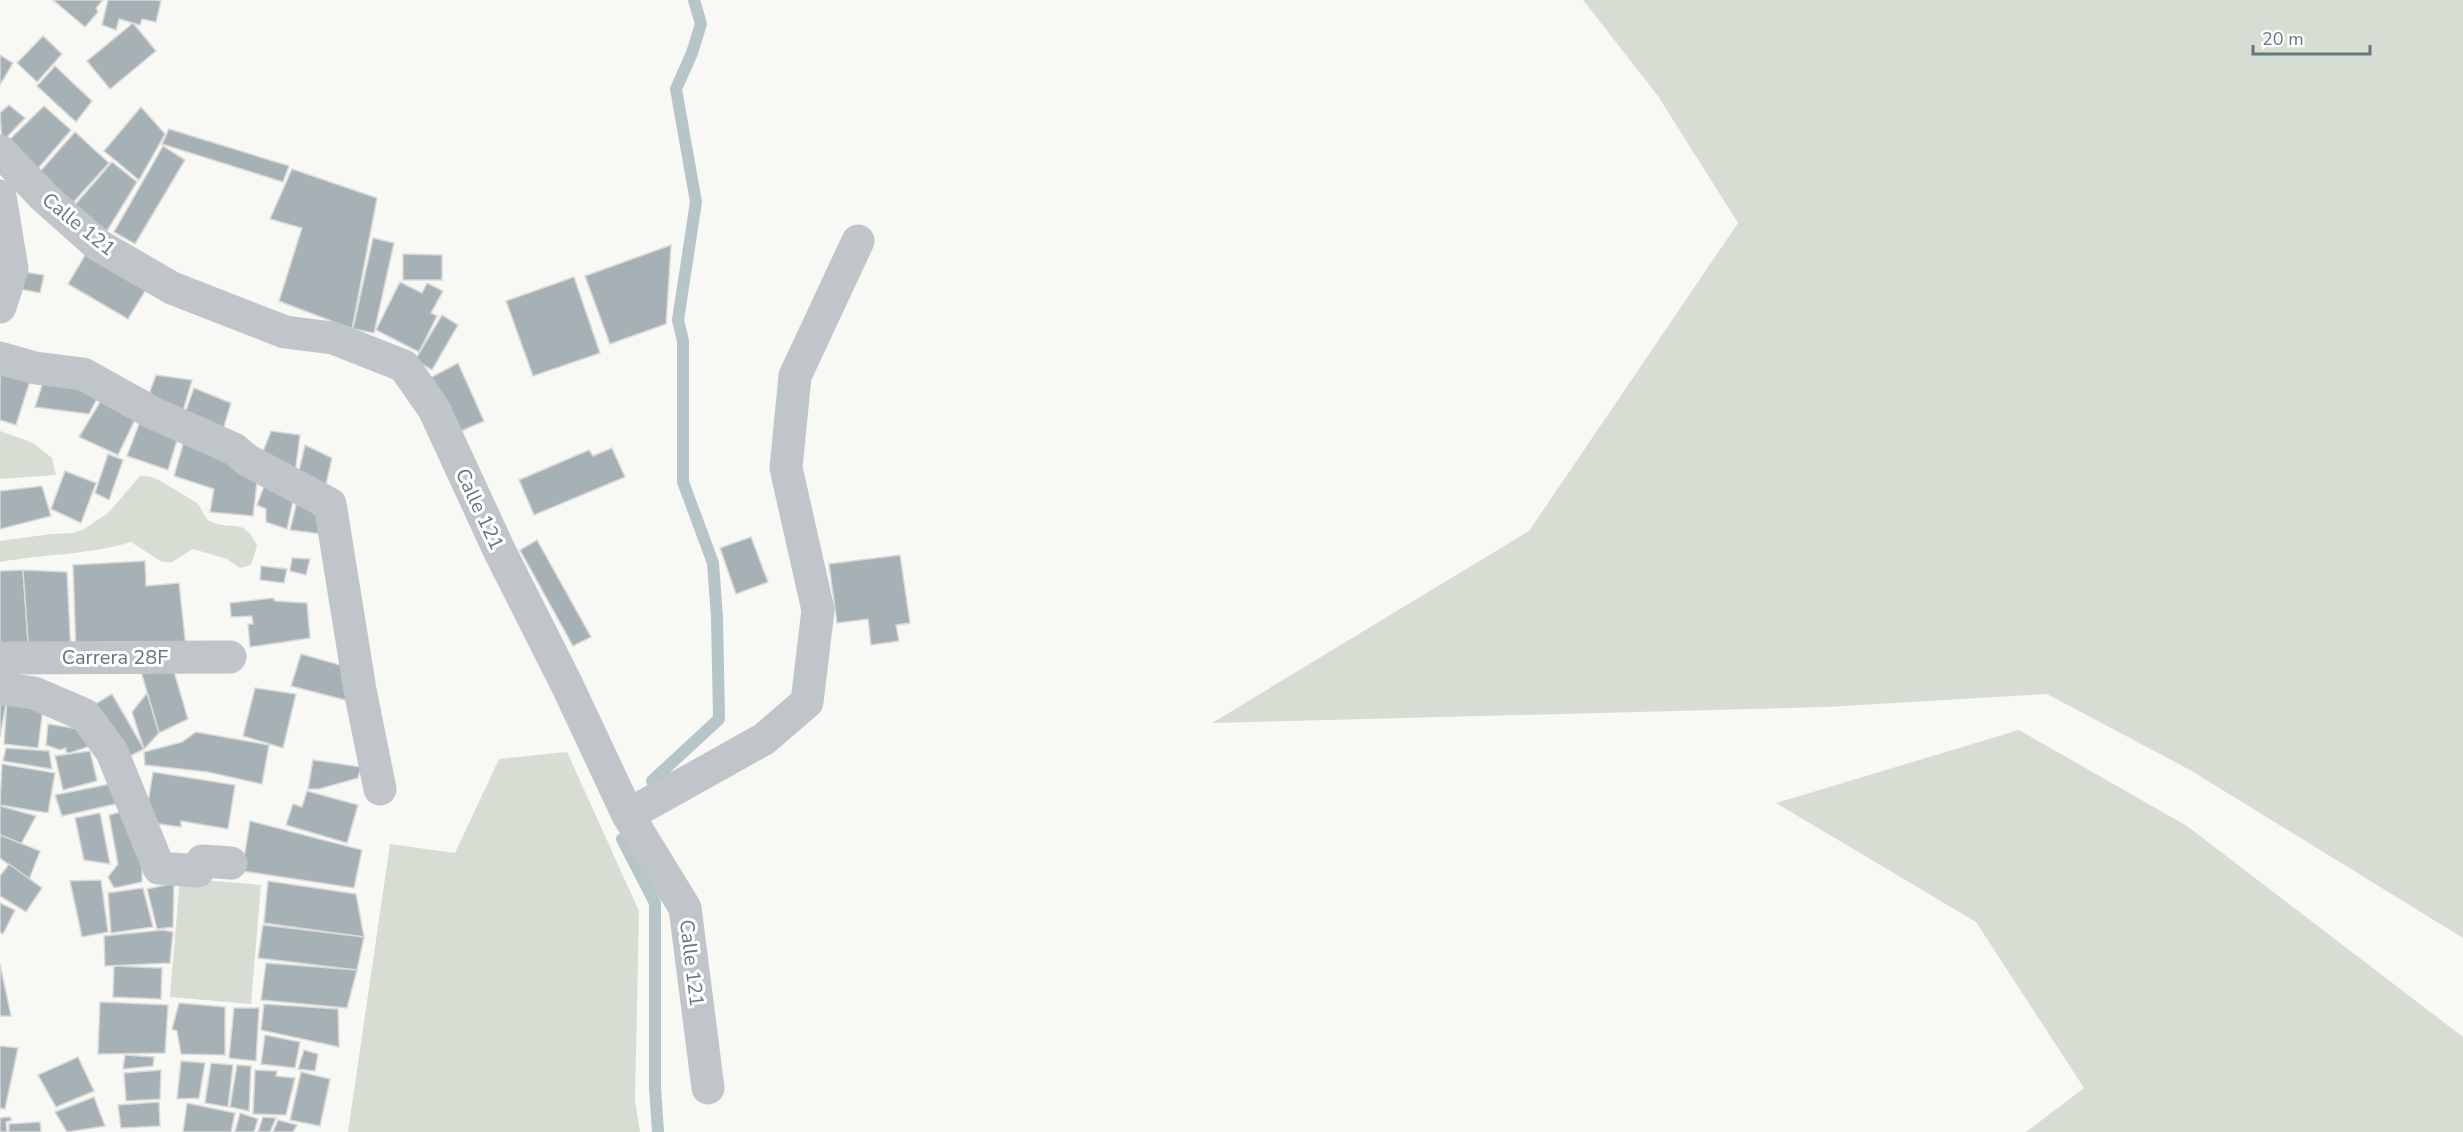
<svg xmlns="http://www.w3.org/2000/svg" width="2463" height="1132" font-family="'Nunito Sans',sans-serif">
<rect width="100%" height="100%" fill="#f8f8f5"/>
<g fill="#d8ddd4">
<path d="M1583,0H2463V938L2190,770L2047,694L1827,707L1212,723L1529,531L1738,223L1658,96Z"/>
<path d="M0,431L33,443L52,458L56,475L0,479Z"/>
<path d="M140,476C144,476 150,476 154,478C158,479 194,501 198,504C203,510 203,518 212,522C235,531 244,517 257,546L251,565L240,568L227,559L193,549L172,562H162L131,542C88,555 43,554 0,562V541L51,534L74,533L84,529L108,513Z"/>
<path d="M2019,730L2187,826L2463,1037V1132H2026L2084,1088L1976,922L1776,803Z"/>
<path d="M567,752L639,911L635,1100L640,1132H348L390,844L455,853L499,759Z"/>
<path d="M180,878L261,885L251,1004L170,997Z"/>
</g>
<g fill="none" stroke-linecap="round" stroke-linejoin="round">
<g stroke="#b6c6c8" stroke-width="12">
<path d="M652,781L719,719L717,617L713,563L683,482V341L678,320L696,202L676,89L692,53L701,24L694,0"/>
<path d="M622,839L655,903V1088L658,1132"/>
</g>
</g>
<g fill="#a5b1b5" stroke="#dad9d7" stroke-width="1.5">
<path d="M53,0H103L96,8L98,12L85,27Z"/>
<path d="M108,0H156L161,1L156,22L142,19L140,25L119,19L116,30L102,25Z"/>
<path d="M133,23L156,51L110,89L87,61Z"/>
<path d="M43,36L62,54L37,82L17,63Z"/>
<path d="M0,55L13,63L0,85Z"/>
<path d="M55,66L92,101L76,122L37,86Z"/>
<path d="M9,105L25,118L2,142L0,113Z"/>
<path d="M44,106L71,130L34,173L4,145Z"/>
<path d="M141,107L165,134L139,180L104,151Z"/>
<path d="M169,129L289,166L283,182L162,144Z"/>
<path d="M75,132L109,163L69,207L36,176Z"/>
<path d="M163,146L185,160L135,244L114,232Z"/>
<path d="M112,162L137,182L107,231L74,206Z"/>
<path d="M292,169L377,198L352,329L279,301L302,228L270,219Z"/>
<path d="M373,238L394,243L374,333L353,329Z"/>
<path d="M671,245L666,324L610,344L585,276Z"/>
<path d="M87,252L147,288L128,319L68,284Z"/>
<path d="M403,254L442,255V280H403Z"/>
<path d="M17,271L44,275L40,293L14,288Z"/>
<path d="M574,277L600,353L533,376L506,301Z"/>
<path d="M400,282L422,293L427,283L443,291L431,313L437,316L419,352L376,330Z"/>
<path d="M442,315L458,325L432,370L415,360Z"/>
<path d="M458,363L484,421L452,435L430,378Z"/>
<path d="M0,372L30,381L16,425L0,420Z"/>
<path d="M46,373L102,389L89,414L35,407Z"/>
<path d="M156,375L192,380L181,418L145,405Z"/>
<path d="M194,388L231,403L222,433L184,416Z"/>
<path d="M106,392L140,409L118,455L79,437Z"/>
<path d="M142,416L181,427L168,470L127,456Z"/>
<path d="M271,431L300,435L294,481L259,462Z"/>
<path d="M184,441L258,473L253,516L210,512L214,489L174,476Z"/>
<path d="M305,445L332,458L324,493L297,479Z"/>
<path d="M612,448L625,477L534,515L519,480L589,450L593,456Z"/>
<path d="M108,454L123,460L109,500L95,493Z"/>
<path d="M65,471L96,483L81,523L51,509Z"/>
<path d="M267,478L295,491L287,529L266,522V509L257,505Z"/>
<path d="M42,486L51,516L0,529V491Z"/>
<path d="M299,493L331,535L290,530Z"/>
<path d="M751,537L768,582L736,594L720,548Z"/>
<path d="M537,540L591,637L573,646L520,550Z"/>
<path d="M900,555L910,623L896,625L899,641L871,645L868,619L837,623L829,564Z"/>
<path d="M292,558L310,559L306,575L290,571Z"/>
<path d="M145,561L146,586L179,583L186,648L76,651L73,565Z"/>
<path d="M261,566L287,569L284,583L260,580Z"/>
<path d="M23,570L29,655L0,658V571Z"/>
<path d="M23,570L67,572L71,655H29Z"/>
<path d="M273,598L275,601L307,603L310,638L250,647L248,624H253L252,616L231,617L230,603Z"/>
<path d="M301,654L347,667L349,701L291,686Z"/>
<path d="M172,665L188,719L159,733L141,671Z"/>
<path d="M255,688L296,694L283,748L243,736Z"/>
<path d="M147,693L159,733L144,749L132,712Z"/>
<path d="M112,694L144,749L124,759L92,706Z"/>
<path d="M0,698H7L0,737Z"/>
<path d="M7,698L44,701L38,748L4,744Z"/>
<path d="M48,724L92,731L93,745L70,753L66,752V748L60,750L46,745Z"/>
<path d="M196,732L269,745L262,784L208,772L145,765L144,752L182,742Z"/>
<path d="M6,748L49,751L52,769L3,761Z"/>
<path d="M90,751L97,781L63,790L55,756Z"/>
<path d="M313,760L361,767L358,778L319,789H308Z"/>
<path d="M2,764L55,773L48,813L0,805Z"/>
<path d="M153,772L235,785L228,829L181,821V827L145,822Z"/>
<path d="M120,782L124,802L62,816L55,795Z"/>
<path d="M307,791L358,805L347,843L286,825L293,804L302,807Z"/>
<path d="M0,806L36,816L21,844L0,835Z"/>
<path d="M129,810L142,850V882L114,888L108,877L118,864L109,815Z"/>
<path d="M100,813L110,864L84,860L75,818Z"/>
<path d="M250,821L362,850L354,888L242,871Z"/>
<path d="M0,835L40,851L29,880L0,858Z"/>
<path d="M9,864L42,888L26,912L0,896V876Z"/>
<path d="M101,880L108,932L82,937L70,881Z"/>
<path d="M268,881L356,894L364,937L264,923Z"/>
<path d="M174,883L173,927L157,929L147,889Z"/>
<path d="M143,888L153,927L111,933L108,893Z"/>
<path d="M0,903L15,910L3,934L0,932Z"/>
<path d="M263,925L364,937L357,970L258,958Z"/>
<path d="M163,930L173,932L170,963L105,966L104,936Z"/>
<path d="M266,963L357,970L347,1008L261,1000Z"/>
<path d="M0,964L11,1016H0Z"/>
<path d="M114,966L162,968L161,999L113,997Z"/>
<path d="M100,1002L168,1005L165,1053L98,1054Z"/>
<path d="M179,1003L225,1007V1055L181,1054L177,1031L172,1029Z"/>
<path d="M264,1004L338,1009L339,1047L261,1030Z"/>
<path d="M234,1008H259L256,1061L229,1058Z"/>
<path d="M265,1035L300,1042L295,1068L261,1064Z"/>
<path d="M0,1046L18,1048L5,1109L0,1108Z"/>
<path d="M304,1050L318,1054L315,1071L298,1069Z"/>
<path d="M125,1055L154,1057L153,1066L123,1069Z"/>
<path d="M78,1057L94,1091L56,1107L38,1075Z"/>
<path d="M181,1061L205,1063L199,1098L177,1099Z"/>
<path d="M211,1063L233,1065L228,1107L205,1103Z"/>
<path d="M237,1065L251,1066L249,1111L230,1107Z"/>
<path d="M161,1070L160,1099L126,1101L124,1073Z"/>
<path d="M255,1070L277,1071L276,1076L295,1078L286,1115L253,1114Z"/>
<path d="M301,1072L330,1079L320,1126L290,1120Z"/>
<path d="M94,1097L105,1126L67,1132L55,1112Z"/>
<path d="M159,1102L160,1126L121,1128L118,1105Z"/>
<path d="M187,1103L235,1113L231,1132H183Z"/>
<path d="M240,1113L258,1119L254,1132H235Z"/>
<path d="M10,1117L12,1120L6,1122L7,1132H0V1118Z"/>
<path d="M263,1117L276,1118L270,1132H258Z"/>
<path d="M278,1120L297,1125L293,1132H273Z"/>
<path d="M40,1122L41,1132H9V1124Z"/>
</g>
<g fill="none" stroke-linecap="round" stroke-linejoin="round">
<g stroke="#bfc5c8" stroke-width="33">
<path d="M0,151L45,198L98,245L172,288L285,332L333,338L404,366L434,409L500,552L567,685L628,815L685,908L708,1088"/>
<path d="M0,196L12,269L0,307"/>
<path d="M0,358L35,368L83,374L153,413L234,449L247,460L330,504L360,690L380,789"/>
<path d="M0,658L230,657"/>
<path d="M0,688L34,693L85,715L112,752L159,868L198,871L202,861L231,863"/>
<path d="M628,815L764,739L807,702L818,610L786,468L795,376L858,241"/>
</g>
</g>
<g text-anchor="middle" stroke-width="6" stroke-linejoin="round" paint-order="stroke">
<g font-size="20" fill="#627881" stroke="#fff">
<text transform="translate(79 224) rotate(39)" y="7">Calle 121</text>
<text transform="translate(480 509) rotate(65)" y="7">Calle 121</text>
<text x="115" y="664">Carrera 28F</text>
<text transform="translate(692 963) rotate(83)" y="7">Calle 121</text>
</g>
</g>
<path d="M2253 45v9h117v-9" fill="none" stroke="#627881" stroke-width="3"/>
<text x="2262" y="45" font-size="18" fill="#627881" stroke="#ffffff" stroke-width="4.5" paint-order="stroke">20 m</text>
</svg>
